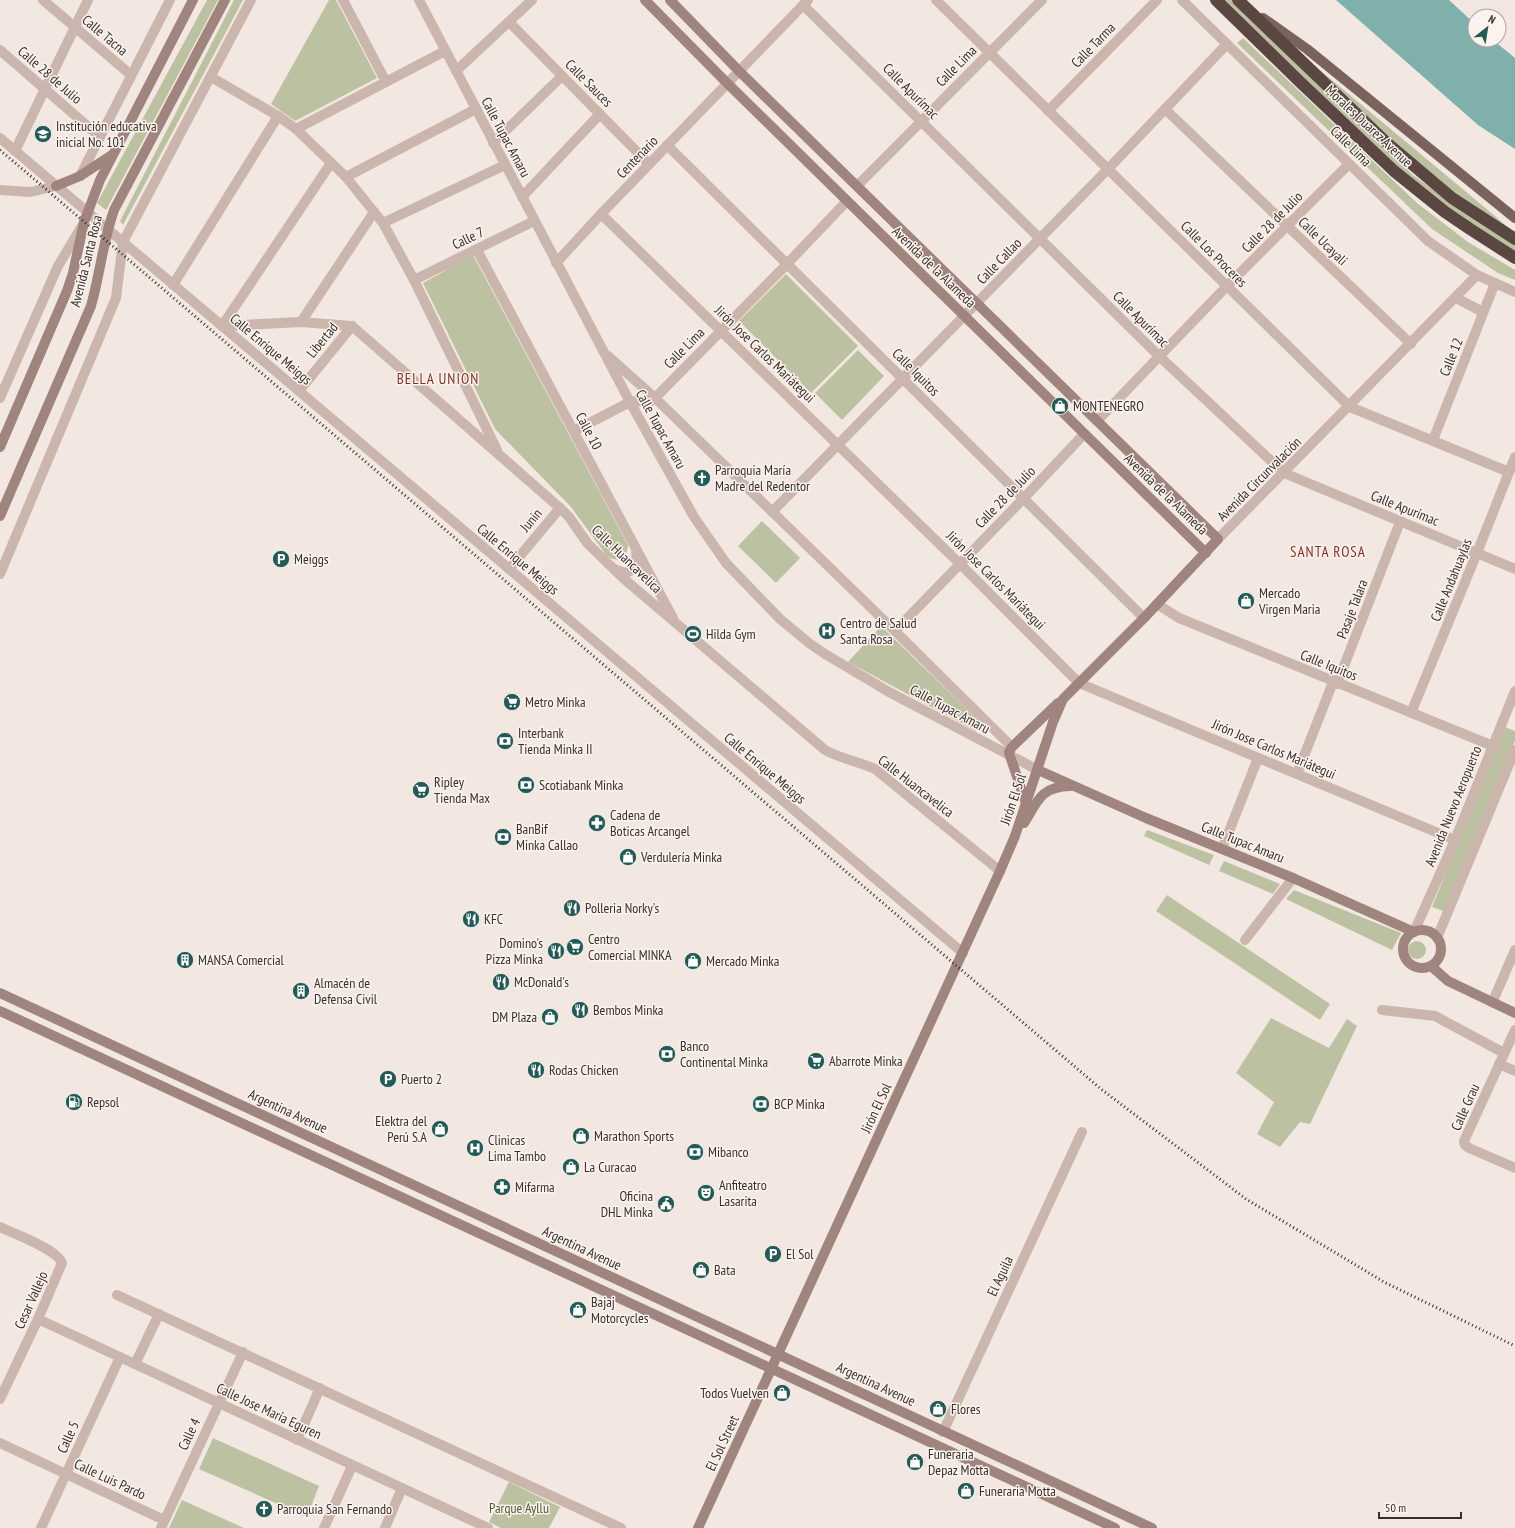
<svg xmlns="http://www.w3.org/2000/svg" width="1515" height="1528" font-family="'PT Sans Narrow',sans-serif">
<rect width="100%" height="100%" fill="#f3e8e1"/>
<g fill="#bcc2a1">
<path d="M207,0H218L106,210L97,203Z"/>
<path d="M234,0H243L123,225L120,221Z"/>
<path d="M329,0H336L377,78L295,121L271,104Z"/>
<path d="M1222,0H1232L1364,129L1413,175L1453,204L1515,245V252L1482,233L1399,171Z"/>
<path d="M1243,38L1417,203L1468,242L1515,270V280L1498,273L1432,229L1237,43Z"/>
<path d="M1309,61L1495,216L1515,234L1450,191L1399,146Z"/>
<path d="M473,255L628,545C627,560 618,563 607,556L571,507L495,429L423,283Z"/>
<path d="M786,274L858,346L811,393L739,321Z"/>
<path d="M858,350L884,376L842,420L815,393Z"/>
<path d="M762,521L800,558L776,583L738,546Z"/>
<path d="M881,626L983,725L976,731L848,662Z"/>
<path d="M1505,727L1515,731V741L1446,912L1432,907Z"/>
<path d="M1147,830L1214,855L1209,865L1144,836Z"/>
<path d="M1224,861L1280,884L1273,894L1219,871Z"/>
<path d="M1294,890L1401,933L1392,950L1286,899Z"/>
<path d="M1167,895L1330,1004L1320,1020L1156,911Z"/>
<circle cx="1417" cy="950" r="9"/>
<path d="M1271,1018L1329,1048L1347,1019L1357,1026L1310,1124L1300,1122L1280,1147L1257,1134L1274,1102L1236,1073Z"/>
<path d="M213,1438L319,1486L307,1517L199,1469Z"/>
<path d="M509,1482L560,1507L549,1528H501L489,1522Z"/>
<path d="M182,1500L244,1528H169Z"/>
</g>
<path fill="#80b0ab" d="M1336,0H1449L1475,24V40H1493L1515,58V149L1478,125Z"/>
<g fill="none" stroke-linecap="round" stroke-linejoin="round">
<g stroke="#cbb6ad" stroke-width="10">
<path d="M43,0L131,75"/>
<path d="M343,0L386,82"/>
<path d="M419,0L630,402L694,517L726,563L780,619L809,643L825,654L889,692L1038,770"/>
<path d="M936,0L1350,407L1509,472"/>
<path d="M1182,0L1428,241L1477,275L1515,292"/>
<path d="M803,5L1159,356L1284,473L1515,569"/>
<path d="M509,22L649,164"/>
<path d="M0,50L100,137"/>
<path d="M456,71L532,0"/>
<path d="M211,77L278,116L296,129L346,177L374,212L383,223L414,280L497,450"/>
<path d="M1165,109L1411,344"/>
<path d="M1048,111L1157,0"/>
<path d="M296,129L445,51"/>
<path d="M0,138L963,953"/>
<path d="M493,143L562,76"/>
<path d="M667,145L1144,618"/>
<path d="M15,151L88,0"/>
<path d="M80,176L170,0"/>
<path d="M346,177L476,109"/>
<path d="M857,186L1042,0"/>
<path d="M0,190L30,192L56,186"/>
<path d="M522,197L600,114"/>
<path d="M601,214L960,564L1079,683L1455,840"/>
<path d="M383,223L505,165"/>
<path d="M477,250L673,618"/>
<path d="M556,263L601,214L808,0"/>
<path d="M414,280L534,221"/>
<path d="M173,285L278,116"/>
<path d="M1456,298L1483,312"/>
<path d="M301,322L374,212"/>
<path d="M222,326L301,322L352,326L560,508L569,517L588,544L623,578L825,750C841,759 858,761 875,769L1000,871"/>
<path d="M222,326L331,163"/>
<path d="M608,356L655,398L895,631L1012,747"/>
<path d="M299,391L352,326"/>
<path d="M0,398L58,266L82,226"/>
<path d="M1097,421L1227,286L1349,164"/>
<path d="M574,431L630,402L637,401L648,403L655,398L787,264L847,201"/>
<path d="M1433,440L1495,283"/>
<path d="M772,512L1108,169L1227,44"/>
<path d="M1218,539L1477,275"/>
<path d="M509,569L560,508"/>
<path d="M614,569L625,573L630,571L637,562L636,550"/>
<path d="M0,574L116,298L123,242L251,0"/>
<path d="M1157,604L1179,618L1493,746"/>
<path d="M895,631L1024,498L1084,434"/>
<path d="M1337,684L1400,522"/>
<path d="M1411,713L1477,553L1515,457"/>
<path d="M1297,774L1333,682"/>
<path d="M1222,849L1258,758"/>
<path d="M1414,932L1455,840L1515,691"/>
<path d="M1437,938L1515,750"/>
<path d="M1245,940L1293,878"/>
<path d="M1493,1001L1515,950"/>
<path d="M1382,1010L1435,1016L1504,1053"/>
<path d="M1515,1030L1464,1141L1465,1145L1469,1148L1515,1168"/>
<path d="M1499,1064L1515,1071"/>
<path d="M0,1227C15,1234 57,1249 62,1263L38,1319L0,1399"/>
<path d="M117,1295L621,1528"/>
<path d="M38,1319L488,1528"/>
<path d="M135,1364L159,1314"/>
<path d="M943,1432L1082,1132"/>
<path d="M297,1440L320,1388"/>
<path d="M0,1443L164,1520"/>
<path d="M41,1528L120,1357"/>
<path d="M161,1528L243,1352"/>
<path d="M324,1528L352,1466"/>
<path d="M385,1528L402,1488"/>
</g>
<g stroke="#9f857e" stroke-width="10">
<path d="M645,0L727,83L1206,553"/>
<path d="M670,0L739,71L1218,539L1144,618L1063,699L1053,722L1015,836L1000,871L698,1528"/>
<path d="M56,186L80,176L112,155"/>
<path d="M0,447L67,291L73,273L84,222L100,180L193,0"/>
<path d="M0,516L91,306C100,274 103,241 114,210L225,0"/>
<path d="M1038,770L1146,818L1293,878L1414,932"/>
<path d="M1026,803L1010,756L1009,752L1012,747L1058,703"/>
<path d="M1024,823C1038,801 1040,787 1070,786"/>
<circle cx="1422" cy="949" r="19"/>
<path d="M1431,966L1448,981L1515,1013"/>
<path d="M0,993L1152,1528"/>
<path d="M0,1011L1115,1528"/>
</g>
<path stroke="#7b635d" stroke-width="10" d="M1263,18L1307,49L1515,218"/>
<g stroke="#5b4742" stroke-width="12">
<path d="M1216,0L1300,82L1394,171L1445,212L1470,229L1515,258"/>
<path d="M1238,0L1387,143L1452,198L1515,239"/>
</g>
<path stroke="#3a2e2b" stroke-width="3" stroke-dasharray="1 3" stroke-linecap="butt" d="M0,150L1101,1089L1246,1199L1384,1282L1515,1346"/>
</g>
<defs>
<symbol id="school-disc" viewBox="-11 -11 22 22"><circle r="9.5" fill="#215b57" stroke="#faf3ee"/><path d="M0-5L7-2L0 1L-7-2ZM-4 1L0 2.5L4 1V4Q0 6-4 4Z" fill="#fff"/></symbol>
<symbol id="shop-disc" viewBox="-11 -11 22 22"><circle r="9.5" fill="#215b57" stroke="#faf3ee"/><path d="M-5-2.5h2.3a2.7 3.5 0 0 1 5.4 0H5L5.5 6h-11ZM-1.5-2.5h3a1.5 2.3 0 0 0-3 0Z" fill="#fff"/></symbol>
<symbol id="church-disc" viewBox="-11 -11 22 22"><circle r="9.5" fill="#215b57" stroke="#faf3ee"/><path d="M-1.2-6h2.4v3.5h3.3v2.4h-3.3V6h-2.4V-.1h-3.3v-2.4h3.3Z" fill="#fff"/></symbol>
<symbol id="parking-disc" viewBox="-11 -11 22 22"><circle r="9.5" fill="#215b57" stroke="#faf3ee"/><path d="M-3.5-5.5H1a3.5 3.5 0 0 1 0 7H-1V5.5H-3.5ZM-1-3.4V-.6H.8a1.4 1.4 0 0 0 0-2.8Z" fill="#fff"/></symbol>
<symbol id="hospital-disc" viewBox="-11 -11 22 22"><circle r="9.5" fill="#215b57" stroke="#faf3ee"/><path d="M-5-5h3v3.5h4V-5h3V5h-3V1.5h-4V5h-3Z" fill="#fff"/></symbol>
<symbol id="stadium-disc" viewBox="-11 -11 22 22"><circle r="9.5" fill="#215b57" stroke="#faf3ee"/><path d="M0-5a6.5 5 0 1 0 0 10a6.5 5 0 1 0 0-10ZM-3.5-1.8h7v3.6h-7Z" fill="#fff"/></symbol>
<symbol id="supermarket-disc" viewBox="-11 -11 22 22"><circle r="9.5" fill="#215b57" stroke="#faf3ee"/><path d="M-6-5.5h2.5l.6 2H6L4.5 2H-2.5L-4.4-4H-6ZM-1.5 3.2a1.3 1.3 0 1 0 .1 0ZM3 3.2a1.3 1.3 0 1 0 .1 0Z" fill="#fff"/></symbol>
<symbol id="bank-disc" viewBox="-11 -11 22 22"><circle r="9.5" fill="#215b57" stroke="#faf3ee"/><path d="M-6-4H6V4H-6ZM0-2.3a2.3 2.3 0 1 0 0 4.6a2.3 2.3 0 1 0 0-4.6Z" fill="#fff"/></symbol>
<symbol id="pharmacy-disc" viewBox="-11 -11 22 22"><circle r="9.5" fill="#215b57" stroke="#faf3ee"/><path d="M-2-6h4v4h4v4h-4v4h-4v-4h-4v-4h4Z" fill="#fff"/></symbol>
<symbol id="restaurant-disc" viewBox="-11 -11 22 22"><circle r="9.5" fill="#215b57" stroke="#faf3ee"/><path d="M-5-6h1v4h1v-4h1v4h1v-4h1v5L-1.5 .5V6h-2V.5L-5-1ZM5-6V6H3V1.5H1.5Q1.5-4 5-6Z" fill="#fff"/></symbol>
<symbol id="building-disc" viewBox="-11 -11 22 22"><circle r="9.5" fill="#215b57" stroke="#faf3ee"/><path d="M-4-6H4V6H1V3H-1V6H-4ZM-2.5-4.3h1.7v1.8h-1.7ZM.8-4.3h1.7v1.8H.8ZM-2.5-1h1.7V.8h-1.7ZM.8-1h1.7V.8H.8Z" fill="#fff"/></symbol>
<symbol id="fuel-disc" viewBox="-11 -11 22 22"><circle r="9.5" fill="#215b57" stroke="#faf3ee"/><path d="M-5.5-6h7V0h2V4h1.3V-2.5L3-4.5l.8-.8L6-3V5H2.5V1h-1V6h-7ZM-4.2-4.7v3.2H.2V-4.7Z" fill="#fff"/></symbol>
<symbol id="theatre-disc" viewBox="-11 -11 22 22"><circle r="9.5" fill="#215b57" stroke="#faf3ee"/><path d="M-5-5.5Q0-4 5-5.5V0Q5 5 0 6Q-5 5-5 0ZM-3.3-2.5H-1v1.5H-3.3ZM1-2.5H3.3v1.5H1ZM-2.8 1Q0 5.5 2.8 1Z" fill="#fff"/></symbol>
<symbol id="civic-disc" viewBox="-11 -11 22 22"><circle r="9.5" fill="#215b57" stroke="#faf3ee"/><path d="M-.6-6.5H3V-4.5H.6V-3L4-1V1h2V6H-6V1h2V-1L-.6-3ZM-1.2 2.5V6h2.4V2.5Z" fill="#fff"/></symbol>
</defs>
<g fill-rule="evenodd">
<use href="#school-disc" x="33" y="124" width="20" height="20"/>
<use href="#shop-disc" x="1050" y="396" width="20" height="20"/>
<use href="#church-disc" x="692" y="468" width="20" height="20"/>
<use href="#parking-disc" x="271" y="549" width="20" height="20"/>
<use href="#shop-disc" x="1236" y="591" width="20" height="20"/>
<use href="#hospital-disc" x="817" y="621" width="20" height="20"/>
<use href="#stadium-disc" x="683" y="624" width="20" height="20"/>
<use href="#supermarket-disc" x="502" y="692" width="20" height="20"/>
<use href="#bank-disc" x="495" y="731" width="20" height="20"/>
<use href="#bank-disc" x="516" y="775" width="20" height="20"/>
<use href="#supermarket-disc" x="411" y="780" width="20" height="20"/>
<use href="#pharmacy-disc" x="587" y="813" width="20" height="20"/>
<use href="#bank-disc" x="493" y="827" width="20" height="20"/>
<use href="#shop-disc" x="618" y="847" width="20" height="20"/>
<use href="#restaurant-disc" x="562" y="898" width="20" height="20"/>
<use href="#restaurant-disc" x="461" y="909" width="20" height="20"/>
<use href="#supermarket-disc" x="565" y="937" width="20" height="20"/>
<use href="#restaurant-disc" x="546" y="941" width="20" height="20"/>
<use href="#building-disc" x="175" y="950" width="20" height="20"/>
<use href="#shop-disc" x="683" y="951" width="20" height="20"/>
<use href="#restaurant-disc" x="491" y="972" width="20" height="20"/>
<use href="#building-disc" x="291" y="981" width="20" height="20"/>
<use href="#restaurant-disc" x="570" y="1000" width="20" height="20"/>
<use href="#shop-disc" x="540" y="1007" width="20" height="20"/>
<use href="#bank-disc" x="657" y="1044" width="20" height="20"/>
<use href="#supermarket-disc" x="806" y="1051" width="20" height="20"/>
<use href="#restaurant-disc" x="526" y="1060" width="20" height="20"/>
<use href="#parking-disc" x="378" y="1069" width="20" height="20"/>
<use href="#fuel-disc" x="64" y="1092" width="20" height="20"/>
<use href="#bank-disc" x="751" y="1094" width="20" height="20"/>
<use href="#shop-disc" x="430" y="1119" width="20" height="20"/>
<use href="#shop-disc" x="571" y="1126" width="20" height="20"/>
<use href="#hospital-disc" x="465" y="1138" width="20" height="20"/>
<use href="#bank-disc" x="685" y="1142" width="20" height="20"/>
<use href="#shop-disc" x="561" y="1157" width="20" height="20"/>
<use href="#pharmacy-disc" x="492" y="1177" width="20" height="20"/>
<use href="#theatre-disc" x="696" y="1183" width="20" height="20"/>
<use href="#civic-disc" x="656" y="1194" width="20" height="20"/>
<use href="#parking-disc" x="763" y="1244" width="20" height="20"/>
<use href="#shop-disc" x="691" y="1260" width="20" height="20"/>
<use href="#shop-disc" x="568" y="1300" width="20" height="20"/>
<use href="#shop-disc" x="772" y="1383" width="20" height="20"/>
<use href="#shop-disc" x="928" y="1399" width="20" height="20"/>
<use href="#shop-disc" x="905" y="1452" width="20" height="20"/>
<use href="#shop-disc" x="956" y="1481" width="20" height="20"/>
<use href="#church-disc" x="254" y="1499" width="20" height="20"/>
</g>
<g text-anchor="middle" stroke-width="3" stroke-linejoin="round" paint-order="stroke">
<g font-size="14" fill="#3a2e2b" stroke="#faf3ee">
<text transform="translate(105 35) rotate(40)" y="5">Calle Tacna</text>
<text transform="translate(1093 45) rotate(-46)" y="5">Calle Tarma</text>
<text transform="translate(956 66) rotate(-45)" y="5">Calle Lima</text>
<text transform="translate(50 75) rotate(41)" y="5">Calle 28 de Julio</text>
<text transform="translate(589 83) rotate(45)" y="5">Calle Sauces</text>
<text transform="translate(911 91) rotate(45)" y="5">Calle Apurímac</text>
<text transform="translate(1369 126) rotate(43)" y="5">Morales Duarez Avenue</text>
<text transform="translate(506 137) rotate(62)" y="5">Calle Tupac Amaru</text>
<text transform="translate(1351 146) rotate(45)" y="5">Calle Lima</text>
<text transform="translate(637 157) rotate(-46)" y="5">Centenario</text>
<text transform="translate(1272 222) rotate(-45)" y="5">Calle 28 de Julio</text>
<text transform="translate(468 238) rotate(-26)" y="5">Calle 7</text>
<text transform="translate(1323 241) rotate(44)" y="5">Calle Ucayali</text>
<text transform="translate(1214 254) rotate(45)" y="5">Calle Los Proceres</text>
<text transform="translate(86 261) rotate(-76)" y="5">Avenida Santa Rosa</text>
<text transform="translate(999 261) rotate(-46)" y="5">Calle Callao</text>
<text transform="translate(934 267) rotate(44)" y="5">Avenida de la Alameda</text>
<text transform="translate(1141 319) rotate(45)" y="5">Calle Apurímac</text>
<text transform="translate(322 340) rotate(-51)" y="5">Libertad</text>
<text transform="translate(684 348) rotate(-45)" y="5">Calle Lima</text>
<text transform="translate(271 349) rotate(40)" y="5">Calle Enrique Meiggs</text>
<text transform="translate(765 354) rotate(44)" y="5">Jirón Jose Carlos Mariátegui</text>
<text transform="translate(1451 357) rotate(-68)" y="5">Calle 12</text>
<text transform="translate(916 372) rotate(45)" y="5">Calle Iquitos</text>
<text transform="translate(661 429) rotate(61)" y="5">Calle Tupac Amaru</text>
<text transform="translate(589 431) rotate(62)" y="5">Calle 10</text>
<text transform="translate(1259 479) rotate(-45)" y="5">Avenida Circunvalación</text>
<text transform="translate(1166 494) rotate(44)" y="5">Avenida de la Alameda</text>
<text transform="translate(1005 497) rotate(-46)" y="5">Calle 28 de Julio</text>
<text transform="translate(1405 508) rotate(22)" y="5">Calle Apurímac</text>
<text transform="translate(531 520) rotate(-50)" y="5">Junin</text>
<text transform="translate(518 559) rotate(40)" y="5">Calle Enrique Meiggs</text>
<text transform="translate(627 559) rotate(44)" y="5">Calle Huancavelica</text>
<text transform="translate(996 580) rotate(45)" y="5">Jirón Jose Carlos Mariátegui</text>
<text transform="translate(1451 580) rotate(-68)" y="5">Calle Andahuaylas</text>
<text transform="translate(1352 609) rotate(-69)" y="5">Pasaje Talara</text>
<text transform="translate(1329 665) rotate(22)" y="5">Calle Iquitos</text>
<text transform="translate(950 709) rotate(28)" y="5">Calle Tupac Amaru</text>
<text transform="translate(1274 749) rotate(23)" y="5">Jirón Jose Carlos Mariátegui</text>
<text transform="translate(765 768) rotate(40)" y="5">Calle Enrique Meiggs</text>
<text transform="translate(916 786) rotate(38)" y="5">Calle Huancavelica</text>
<text transform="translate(1013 799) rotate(-71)" y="5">Jirón El Sol</text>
<text transform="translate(1453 806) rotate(-68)" y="5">Avenida Nuevo Aeropuerto</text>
<text transform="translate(1243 842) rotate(22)" y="5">Calle Tupac Amaru</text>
<text transform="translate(1465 1107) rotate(-66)" y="5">Calle Grau</text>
<text transform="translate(876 1108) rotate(-65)" y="5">Jirón El Sol</text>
<text transform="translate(288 1111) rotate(25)" y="5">Argentina Avenue</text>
<text transform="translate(582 1248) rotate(25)" y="5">Argentina Avenue</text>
<text transform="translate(1000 1276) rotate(-65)" y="5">El Aguila</text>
<text transform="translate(31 1300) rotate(-66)" y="5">Cesar Vallejo</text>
<text transform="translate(876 1384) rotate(25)" y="5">Argentina Avenue</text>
<text transform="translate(269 1411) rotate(25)" y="5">Calle Jose María Eguren</text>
<text transform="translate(189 1434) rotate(-65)" y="5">Calle 4</text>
<text transform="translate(68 1437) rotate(-66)" y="5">Calle 5</text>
<text transform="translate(722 1443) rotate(-65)" y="5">El Sol Street</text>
<text transform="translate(110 1479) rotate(25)" y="5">Calle Luis Pardo</text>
</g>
<g font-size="14" fill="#3a2e2b" stroke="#faf3ee" text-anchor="start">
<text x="56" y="131">Institución educativa<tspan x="56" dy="16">inicial No. 101</tspan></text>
<text x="1073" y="411">MONTENEGRO</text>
<text x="715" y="475">Parroquia María<tspan x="715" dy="16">Madre del Redentor</tspan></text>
<text x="294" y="564">Meiggs</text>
<text x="1259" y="598">Mercado<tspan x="1259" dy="16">Virgen Maria</tspan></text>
<text x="840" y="628">Centro de Salud<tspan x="840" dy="16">Santa Rosa</tspan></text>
<text x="706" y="639">Hilda Gym</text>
<text x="525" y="707">Metro Minka</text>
<text x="518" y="738">Interbank<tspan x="518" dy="16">Tienda Minka II</tspan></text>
<text x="434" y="787">Ripley<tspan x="434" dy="16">Tienda Max</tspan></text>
<text x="539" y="790">Scotiabank Minka</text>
<text x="610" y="820">Cadena de<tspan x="610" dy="16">Boticas Arcangel</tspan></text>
<text x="516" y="834">BanBif<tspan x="516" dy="16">Minka Callao</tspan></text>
<text x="641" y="862">Verdulería Minka</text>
<text x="585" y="913">Polleria Norky's</text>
<text x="484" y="924">KFC</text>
<text x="588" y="944">Centro<tspan x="588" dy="16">Comercial MINKA</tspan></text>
<text x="543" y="948" text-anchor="end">Domino's<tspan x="543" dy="16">Pizza Minka</tspan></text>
<text x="198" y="965">MANSA Comercial</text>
<text x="706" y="966">Mercado Minka</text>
<text x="514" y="987">McDonald's</text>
<text x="314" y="988">Almacén de<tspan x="314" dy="16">Defensa Civil</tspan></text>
<text x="593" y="1015">Bembos Minka</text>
<text x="537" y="1022" text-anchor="end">DM Plaza</text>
<text x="680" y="1051">Banco<tspan x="680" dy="16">Continental Minka</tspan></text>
<text x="829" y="1066">Abarrote Minka</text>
<text x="549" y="1075">Rodas Chicken</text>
<text x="401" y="1084">Puerto 2</text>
<text x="87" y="1107">Repsol</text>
<text x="774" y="1109">BCP Minka</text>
<text x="427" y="1126" text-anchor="end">Elektra del<tspan x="427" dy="16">Perú S.A</tspan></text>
<text x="594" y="1141">Marathon Sports</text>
<text x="488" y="1145">Clinicas<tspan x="488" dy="16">Lima Tambo</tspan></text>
<text x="708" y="1157">Mibanco</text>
<text x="584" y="1172">La Curacao</text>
<text x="719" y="1190">Anfiteatro<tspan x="719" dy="16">Lasarita</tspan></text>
<text x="515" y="1192">Mifarma</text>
<text x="653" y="1201" text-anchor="end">Oficina<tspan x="653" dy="16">DHL Minka</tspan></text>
<text x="786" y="1259">El Sol</text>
<text x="714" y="1275">Bata</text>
<text x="591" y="1307">Bajaj<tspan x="591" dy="16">Motorcycles</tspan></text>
<text x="769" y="1398" text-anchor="end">Todos Vuelven</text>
<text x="951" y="1414">Flores</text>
<text x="928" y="1459">Funeraria<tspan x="928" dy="16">Depaz Motta</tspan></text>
<text x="979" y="1496">Funeraria Motta</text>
<text x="277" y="1514">Parroquia San Fernando</text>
</g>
<g font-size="14" fill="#4f582f" stroke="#faf3ee">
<text x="519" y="1513">Parque Ayllu</text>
</g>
<g font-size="15" letter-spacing="1" fill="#882f25" stroke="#faf3ee">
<text x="438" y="384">BELLA UNION</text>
<text x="1328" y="557">SANTA ROSA</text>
</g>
</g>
<g transform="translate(1487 28) rotate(30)"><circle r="19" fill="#faf3ee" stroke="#ada4a0"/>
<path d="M0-3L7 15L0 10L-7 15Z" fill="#215b57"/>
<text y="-6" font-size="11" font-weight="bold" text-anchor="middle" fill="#3a2e2b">N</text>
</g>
<path d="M1379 1512v6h82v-6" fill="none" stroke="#3a2e2b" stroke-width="2"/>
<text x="1385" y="1512" font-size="12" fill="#3a2e2b" stroke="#faf3ee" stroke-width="3" paint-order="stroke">50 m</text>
</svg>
